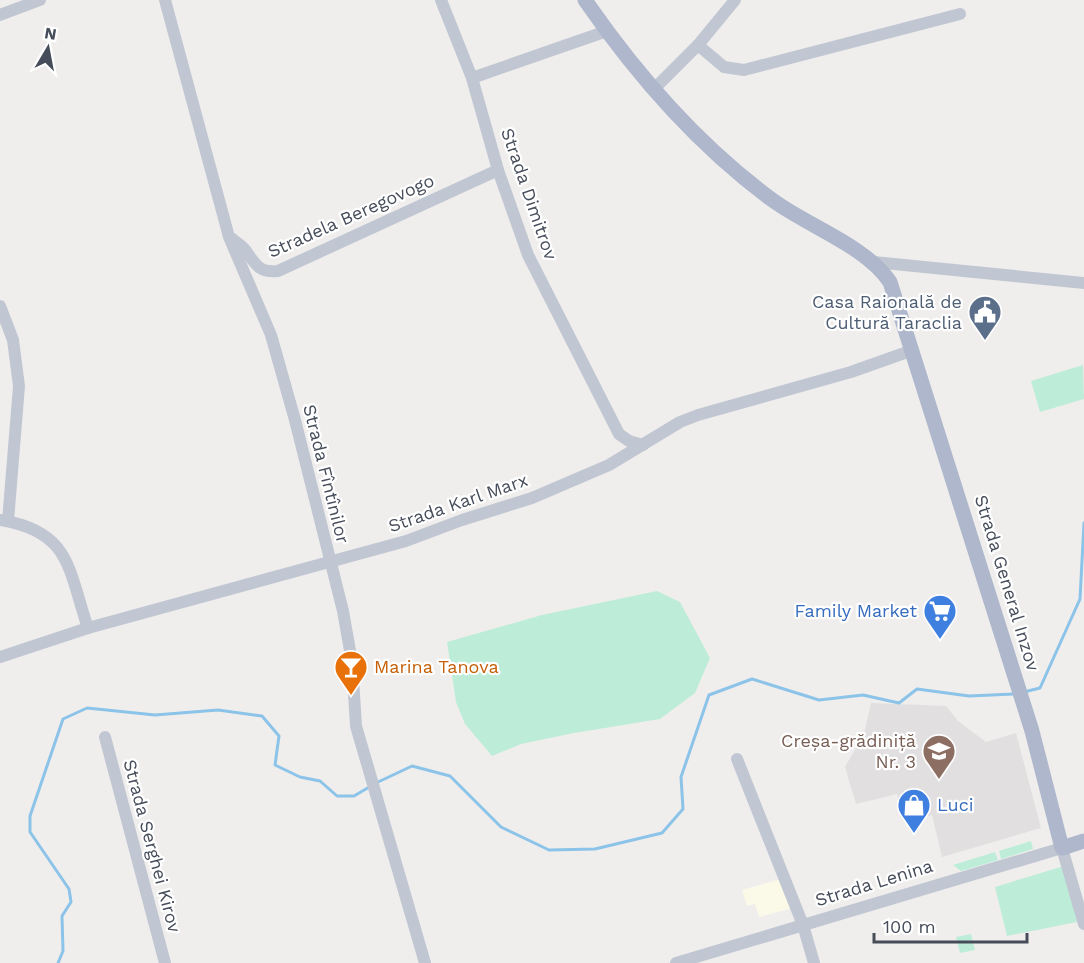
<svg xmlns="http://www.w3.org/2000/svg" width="1084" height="963" font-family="'Work Sans',sans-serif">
<rect width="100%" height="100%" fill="#f0eeed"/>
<path fill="#fbf9e7" d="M781,879L793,908L759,917L755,904L747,906L742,890Z"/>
<path fill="#e1dfdf" d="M871,703L946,706L958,721L986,742L1016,733L1041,828L942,857L932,815L924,817L922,812L903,817L897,794L856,804L845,767L864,734Z"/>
<g fill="#bdedd9">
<path d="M1083,365L1084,399L1040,412L1031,381Z"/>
<path d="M657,591L680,602L710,658L695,693L660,719L574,733L521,744L492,756L465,724L456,702L447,642L542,615Z"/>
<path d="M1031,841L1033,849L1001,859L999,851Z"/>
<path d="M995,852L998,860L961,871L953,865Z"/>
<path d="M1064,866L1077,922L1007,936L995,887Z"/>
<path d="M971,934L975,950L960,953L956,937Z"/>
</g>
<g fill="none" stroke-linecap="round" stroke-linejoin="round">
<g stroke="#8cc3e8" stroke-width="3">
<path d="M1024,692L1040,688L1080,599L1084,523"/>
<path d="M376,783L412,766L450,776L501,827L549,850L595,849L662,833L683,809L681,777L709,695L752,679L819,700L863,695L899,703L917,689L969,696L1014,694"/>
<path d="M58,963L63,951L62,916L71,902L69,889L30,832V816L63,719L87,708L155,715L218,710L262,716L279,736L275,765L300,777L320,781L337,796H354L371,786"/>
</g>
<g stroke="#c1c7d2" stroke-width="12">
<path d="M165,0L229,237L271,335L295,420L343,611L352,662L356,726L425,963"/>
<path d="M441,0L472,78L498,170L528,255L619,434L629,441L643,445"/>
<path d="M0,15L40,0"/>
<path d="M698,45L724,67L744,70L960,14"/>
<path d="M472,78L607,31"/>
<path d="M654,89L698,45L735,0"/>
<path d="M231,238C236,242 243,246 246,251C256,265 259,273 278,271L498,170"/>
<path d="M874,262L1084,283"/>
<path d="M0,306L13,340L19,386L8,521"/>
<path d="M1,520C71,532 68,569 88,628"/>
<path d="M0,657L88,628L406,541L462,520L532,498L609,465L680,422L698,415L851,372L913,350"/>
<path d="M105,737L165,963"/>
<path d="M737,759L803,925L814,963"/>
<path d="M676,963L1062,848L1084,924"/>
</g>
<path stroke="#aeb7cb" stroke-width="15" d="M585,0C636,74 698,145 771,199C807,226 865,245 890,282L1032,731L1062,848L1084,841"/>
</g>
<defs>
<symbol id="civic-pin" viewBox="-11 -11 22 30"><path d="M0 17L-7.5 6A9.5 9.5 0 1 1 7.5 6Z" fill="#5c6f8a" stroke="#fff"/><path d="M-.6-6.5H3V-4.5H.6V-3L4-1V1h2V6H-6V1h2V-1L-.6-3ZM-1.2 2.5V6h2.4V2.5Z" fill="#fff"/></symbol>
<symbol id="supermarket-pin" viewBox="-11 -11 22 30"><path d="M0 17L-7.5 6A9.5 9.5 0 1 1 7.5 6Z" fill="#3f7fe0" stroke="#fff"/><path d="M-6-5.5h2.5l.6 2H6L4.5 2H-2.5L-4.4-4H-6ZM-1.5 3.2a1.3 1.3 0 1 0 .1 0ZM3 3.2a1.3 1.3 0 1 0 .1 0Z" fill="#fff"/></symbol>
<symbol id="bar-pin" viewBox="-11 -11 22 30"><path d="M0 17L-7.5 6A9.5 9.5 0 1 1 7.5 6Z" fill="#e8710a" stroke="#fff"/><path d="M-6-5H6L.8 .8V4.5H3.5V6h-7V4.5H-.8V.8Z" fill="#fff"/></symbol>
<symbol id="school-pin" viewBox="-11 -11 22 30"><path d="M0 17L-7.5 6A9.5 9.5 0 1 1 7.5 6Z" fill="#8d6e63" stroke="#fff"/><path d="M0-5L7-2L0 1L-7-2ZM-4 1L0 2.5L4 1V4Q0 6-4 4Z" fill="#fff"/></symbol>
<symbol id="shop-pin" viewBox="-11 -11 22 30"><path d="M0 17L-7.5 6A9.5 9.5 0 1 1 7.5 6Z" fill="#3f7fe0" stroke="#fff"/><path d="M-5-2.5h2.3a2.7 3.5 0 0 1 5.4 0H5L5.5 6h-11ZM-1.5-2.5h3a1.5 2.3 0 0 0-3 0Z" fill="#fff"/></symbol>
</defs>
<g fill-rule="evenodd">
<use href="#civic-pin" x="966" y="293" width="38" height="52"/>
<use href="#supermarket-pin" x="921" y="592" width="38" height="52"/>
<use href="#bar-pin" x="332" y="648" width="38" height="52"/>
<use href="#school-pin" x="920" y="732" width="38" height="52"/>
<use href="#shop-pin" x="895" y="786" width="38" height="52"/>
</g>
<g text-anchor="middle" stroke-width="4.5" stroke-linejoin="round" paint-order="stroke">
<g font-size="18" fill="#464d5a" stroke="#fff">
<text transform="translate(529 194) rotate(71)" y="6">Strada Dimitrov</text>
<text transform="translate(351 216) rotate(-24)" y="6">Stradela Beregovogo</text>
<text transform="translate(326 474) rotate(76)" y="6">Strada Fîntînilor</text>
<text transform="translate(458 503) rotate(-19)" y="6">Strada Karl Marx</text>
<text transform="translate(1007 583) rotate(73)" y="6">Strada General Inzov</text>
<text transform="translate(152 846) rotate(75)" y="6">Strada Serghei Kirov</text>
<text transform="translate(874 883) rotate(-17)" y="6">Strada Lenina</text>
</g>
<g font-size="18" fill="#4e5e75" stroke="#fff" text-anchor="end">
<text x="962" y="308">Casa Raională de<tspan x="962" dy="21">Cultură Taraclia</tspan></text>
</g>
<g font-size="18" fill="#366cbe" stroke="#fff" text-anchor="end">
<text x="917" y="617">Family Market</text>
<text x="937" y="811" text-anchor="start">Luci</text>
</g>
<g font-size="18" fill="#c56008" stroke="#fff" text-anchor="start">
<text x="374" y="673">Marina Tanova</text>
</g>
<g font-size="18" fill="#785e54" stroke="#fff" text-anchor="end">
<text x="916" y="747">Creșa-grădiniță<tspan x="916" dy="21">Nr. 3</tspan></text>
</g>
</g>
<g transform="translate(48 48) rotate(10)" stroke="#ffffff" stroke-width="4.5" paint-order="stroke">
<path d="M0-4.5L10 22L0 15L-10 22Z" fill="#464d5a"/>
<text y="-9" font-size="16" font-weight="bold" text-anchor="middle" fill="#464d5a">N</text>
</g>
<path d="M874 933v9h153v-9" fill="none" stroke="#464d5a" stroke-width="3"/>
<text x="883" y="933" font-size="18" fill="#464d5a" stroke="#ffffff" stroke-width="4.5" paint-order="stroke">100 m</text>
</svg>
